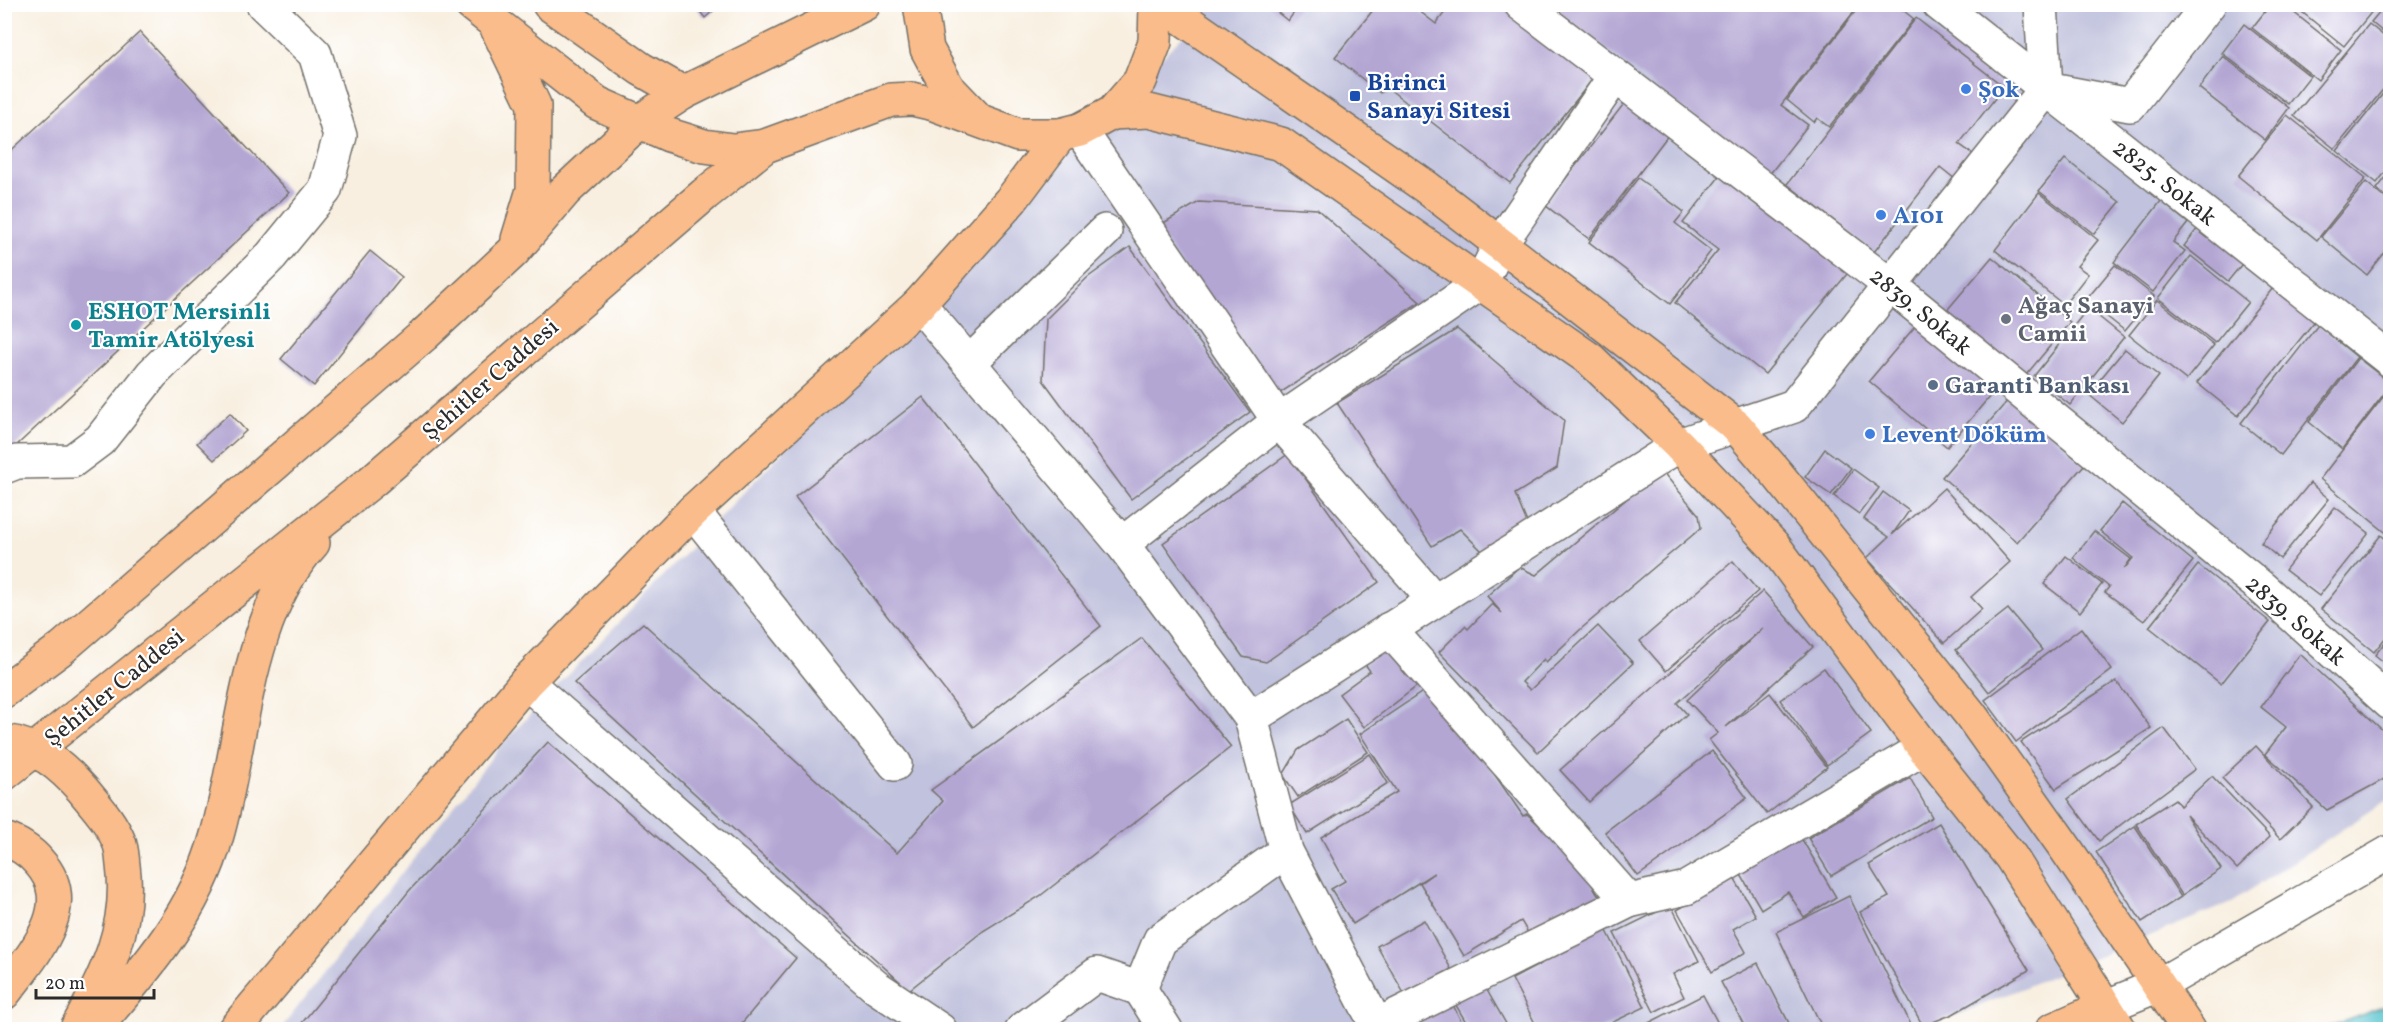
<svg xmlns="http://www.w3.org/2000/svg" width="2395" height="1034" font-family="Vollkorn,serif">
<rect width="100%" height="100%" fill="#fff"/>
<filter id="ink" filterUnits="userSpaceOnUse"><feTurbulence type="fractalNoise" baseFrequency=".0167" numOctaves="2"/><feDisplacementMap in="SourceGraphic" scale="12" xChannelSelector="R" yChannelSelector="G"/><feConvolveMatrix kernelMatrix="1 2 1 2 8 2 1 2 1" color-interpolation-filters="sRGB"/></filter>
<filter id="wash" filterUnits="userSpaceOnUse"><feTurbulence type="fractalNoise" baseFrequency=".008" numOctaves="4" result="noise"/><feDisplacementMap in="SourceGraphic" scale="24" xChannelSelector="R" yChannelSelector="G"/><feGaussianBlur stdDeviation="1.35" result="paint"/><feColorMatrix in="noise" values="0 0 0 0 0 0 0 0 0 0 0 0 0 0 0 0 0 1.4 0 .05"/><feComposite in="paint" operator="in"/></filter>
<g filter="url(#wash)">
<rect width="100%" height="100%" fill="#f8efe0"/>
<path fill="#c1c2dd" d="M1212,5H2390V798L2232,902L1923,1029L280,1030L502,744Z"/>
<path fill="#58c4cf" stroke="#42787d" stroke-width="1.5" d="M2390,1004V1029H2324Z"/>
<g id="blocks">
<g fill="#b3a6d3">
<path d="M694,4H721L705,18Z"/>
<path d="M1267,4H1300L1288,21Z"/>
<path d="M1378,4H1410L1436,24L1451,4H1513L1596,75L1510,183L1389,89L1380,93L1335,57Z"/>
<path d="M1861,4H1895L1914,19L1829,127L1817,118L1814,122L1787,100Z"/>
<path d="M2271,4H2283L2341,50L2318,80L2252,28Z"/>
<path d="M2292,4H2378L2344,46Z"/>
<path d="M2386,4H2390V38L2371,22Z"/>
<path d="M1550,5H1859L1781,105L1808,125L1769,175Z"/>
<path d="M1916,18L2004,87L1959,144L1974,155L1955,179L1940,167L1874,252L1787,184Z"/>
<path d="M2244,24L2310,76L2288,104L2222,53Z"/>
<path d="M2369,24L2390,41V81L2335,149L2294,116Z"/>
<path d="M140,32L289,193L4,457V157Z"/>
<path d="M2223,56L2289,108L2265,140L2199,88Z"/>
<path d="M2390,85V166L2377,183L2337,151Z"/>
<path d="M1630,96L1672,130L1589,239L1545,205Z"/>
<path d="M2287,115L2366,178L2317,240L2238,176Z"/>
<path d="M2065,159L2120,202L2094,234L2039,191Z"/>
<path d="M1723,172L1852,268L1765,374L1675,303L1718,250L1683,223Z"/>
<path d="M2390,172V200L2377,189Z"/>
<path d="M1638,178L1684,212L1675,223L1711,251L1670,304L1589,242Z"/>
<path d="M2366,182L2390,202V246L2367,275L2321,237Z"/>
<path d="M2039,193L2098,240L2077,266L2088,274L2064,305L1995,250Z"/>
<path d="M2161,201L2188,223L2173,242L2185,251L2153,292L2114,262Z"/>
<path d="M1199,202L1317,209L1420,302L1280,393L1155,228Z"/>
<path d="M2201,224L2246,259L2228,281L2184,246Z"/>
<path d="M1130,247L1250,412L1131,499L1043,380L1046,319L1087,278Z"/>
<path d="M370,251L402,277L314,386L281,359Z"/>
<path d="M2191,256L2248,302L2215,343L2158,298Z"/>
<path d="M1992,257L2070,322L2021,381L1943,315Z"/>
<path d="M2115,265L2154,296L2125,331L2086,300Z"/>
<path d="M2273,288L2314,322L2238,416L2197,383Z"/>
<path d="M2157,300L2214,345L2186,380L2129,335Z"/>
<path d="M2088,308L2124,337L2070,405L2034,376Z"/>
<path d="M1918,323L1996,389L1947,447L1869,381Z"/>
<path d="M2318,325L2357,357L2281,455L2241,423Z"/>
<path d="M1457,329L1564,420L1557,468L1515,494L1528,525L1483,552L1460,529L1432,546L1337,403Z"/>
<path d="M2125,349L2159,376L2122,422L2088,394Z"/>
<path d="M2358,358L2390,383V386L2342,449L2309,422Z"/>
<path d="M2390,388V536L2320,479Z"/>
<path d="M923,397L1101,626L973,727L795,497Z"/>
<path d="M2009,399L2084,465L2017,542L1942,477Z"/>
<path d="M230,413L246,431L214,460L197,443Z"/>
<path d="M1825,449L1851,468L1831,495L1805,477Z"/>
<path d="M1288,454L1379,582L1266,662L1243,657L1163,543Z"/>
<path d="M1853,469L1879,488L1859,514L1834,496Z"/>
<path d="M1661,470L1699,515L1701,528L1582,628L1546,662L1544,659L1522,682L1530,690L1598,626L1633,663L1538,752L1439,652L1465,626L1468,629L1492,604L1502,613L1487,596L1519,567L1536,575Z"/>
<path d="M2310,483L2329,499L2280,559L2261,543Z"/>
<path d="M1944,488L2010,562L1971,597L1982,609L1944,643L1867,558L1889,537L1864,519L1883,492L1909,511L1892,535Z"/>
<path d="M2122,503L2193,561L2144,621L2105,592L2109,587L2073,558L2094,531L2131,559L2124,569L2133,558L2100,531Z"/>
<path d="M2335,507L2369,533L2319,596L2285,570Z"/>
<path d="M2381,535L2390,543V632L2374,652L2321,609Z"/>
<path d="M2066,556L2102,584L2080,612L2044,584Z"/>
<path d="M1733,561L1758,591L1666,671L1640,641Z"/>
<path d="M2198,565L2270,622L2221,684L2149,627Z"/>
<path d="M1763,591L1813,647L1726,727L1770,693L1827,767L1767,814L1709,740L1718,733L1687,700L1763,628L1677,703L1687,714L1589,802L1560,770Z"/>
<path d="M2008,609L2042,650L1989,692L1956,650Z"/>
<path d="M643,623L897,853L943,801L931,790L1142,638L1231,747L1040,896L983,931L909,990L574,683Z"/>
<path d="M2081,628L2112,670L2016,742L1985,700Z"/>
<path d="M2390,636V667L2375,655Z"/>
<path d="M1391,644L1421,683L1364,727L1339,694L1370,671L1365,664Z"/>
<path d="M2300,654L2390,737V776L2327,810L2265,754L2286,727L2261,707Z"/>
<path d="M1824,668L1871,733L1827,765L1780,700Z"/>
<path d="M2116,681L2151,728L2056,789L2021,742Z"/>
<path d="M1424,691L1478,750L1523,816L1527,814L1577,860L1602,901L1533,941L1521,921L1464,956L1420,883L1434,873L1353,924L1331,889L1345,881L1321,837L1397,792L1360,734Z"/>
<path d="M1346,719L1368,752L1298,797L1283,775L1298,750Z"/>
<path d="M2164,728L2195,769L2099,841L2068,799Z"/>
<path d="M548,742L796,958L737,1029H297L409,891Z"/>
<path d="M2256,746L2313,807L2280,839L2222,778Z"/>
<path d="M1712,751L1747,798L1638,876L1605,832Z"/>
<path d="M1370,754L1388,783L1307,834L1289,805Z"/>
<path d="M2212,776L2270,837L2237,869L2186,815L2221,869L2182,895L2136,824L2175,799L2180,806Z"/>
<path d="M1910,778L1932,817L1831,876L1808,838Z"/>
<path d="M1939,823L2029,970L1953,1014L1923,1026L1860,912L1889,897L1869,865Z"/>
<path d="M2135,826L2181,897L2142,922L2096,852Z"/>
<path d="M1797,831L1836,897L1804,917L1788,892L1761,909L1737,868Z"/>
<path d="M1734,878L1756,916L1733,929L1746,952L1712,972L1677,910Z"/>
<path d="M1849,896L1913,1029H1823L1776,932Z"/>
<path d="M1671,905L1699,961L1673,974L1684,997L1654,1012L1614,933Z"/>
<path d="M1601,919L1645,1007L1598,1029H1538L1512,979L1541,964L1536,952Z"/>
<path d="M1424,920L1451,969L1405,995L1377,946Z"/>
<path d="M1758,963L1792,1029H1746L1721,982Z"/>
<path d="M1480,978L1509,1029H1470L1450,995Z"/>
<path d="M1703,995L1721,1029H1637Z"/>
<path d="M1451,1001L1465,1029H1422L1417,1019Z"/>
</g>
</g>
</g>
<g filter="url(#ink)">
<use href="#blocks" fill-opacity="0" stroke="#73706a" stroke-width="1.5"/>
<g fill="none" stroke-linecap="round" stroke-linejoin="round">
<defs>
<g id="minor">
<path d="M1521,4L1890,285L2262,588L2390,703"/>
<path d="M1939,4L2390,360"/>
<path d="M2051,90L2130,105L2209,4"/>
<path d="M1080,130L1279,421L1434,600"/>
<path d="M919,304L1122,544L1251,718L1286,851L1379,1030"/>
<path d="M970,362L1105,231"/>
<path d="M4,467L17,462L72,461L100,440L152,374L271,256L325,190L340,136L315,54L263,4"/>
<path d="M693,511L895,764"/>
<path d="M1122,544L1279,421L1481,283L1500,244L1615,76"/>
<path d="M1389,629L1629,901"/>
<path d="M526,682L876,987L940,1030"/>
<path d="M1251,718L1679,445L1794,406L2046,89L2041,4"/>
<path d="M1140,989L1166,1030"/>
<path d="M2105,1007L2159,985L2390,852"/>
<path d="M1377,1025L1629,901L1686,888L1924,748"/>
<path d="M1022,1030L1097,974L1140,989L1160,940L1286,851"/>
</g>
<g id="major">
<path d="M471,4L597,103L669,135L704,146L733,150L765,146"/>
<path d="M549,4L641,69L683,93"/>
<path d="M920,4L927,49L948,88L975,116"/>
<path d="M1162,4L1426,187L1736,426L1778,475L1970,714L2066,849L2189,1030"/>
<path d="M497,28L534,105L533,190L518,239"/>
<path d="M1112,113L1149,111L1281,144L1591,360L1679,445L1774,546L1924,748L2011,857L2120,1030"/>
<path d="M4,691L62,648L424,335L513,252L565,191L639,122L683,93L864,4"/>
<path d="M4,741C37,745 62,766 83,790C97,807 111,822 119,842C122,849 122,857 123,865C131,926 106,976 77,1028"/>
<path d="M4,774L371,482L705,194L765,146L891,100L912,99L934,104L1018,135H1060L1080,130L1112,113L1140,81L1155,42L1156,4"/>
<path d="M4,839C17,843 31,852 39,862C79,906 32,956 4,993"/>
<path d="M93,1030C145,971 196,912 217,835C244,741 244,618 313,543"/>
<path d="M234,1030L526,682L693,511L919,304L1012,199L1060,135"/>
<path d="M2052,1030L2105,1007"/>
</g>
</defs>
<use href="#minor" stroke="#73706a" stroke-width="36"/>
<use href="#major" stroke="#73706a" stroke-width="36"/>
<use href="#minor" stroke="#fff" stroke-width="33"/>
<use href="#major" stroke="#f9bc8a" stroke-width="33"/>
</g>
</g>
<g fill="#3f7fe0" stroke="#fff" stroke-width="2">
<circle cx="1966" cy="89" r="6"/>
<circle cx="1881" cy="215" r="6"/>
<circle cx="1870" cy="434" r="6"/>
</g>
<rect fill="#1a4fb4" stroke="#fff" stroke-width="2" x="1349" y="90" width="12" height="12" rx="3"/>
<circle fill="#6b7280" stroke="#fff" stroke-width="2" cx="2006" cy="319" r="6"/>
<circle fill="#0f9aa8" stroke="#fff" stroke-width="2" cx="76" cy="325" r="6"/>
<circle fill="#5c6f8a" stroke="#fff" stroke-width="2" cx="1933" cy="385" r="6"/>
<g text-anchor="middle" stroke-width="4.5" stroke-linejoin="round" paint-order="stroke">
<g font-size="24" font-weight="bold" fill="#164399" stroke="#fff" text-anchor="start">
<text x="1367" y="90">Birinci<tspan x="1367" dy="28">Sanayi Sitesi</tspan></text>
</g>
<g font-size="24" font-weight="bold" fill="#366cbe" stroke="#fff" text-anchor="start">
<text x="1978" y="97">Şok</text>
<text x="1893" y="223">A101</text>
<text x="1882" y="442">Levent Döküm</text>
</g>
<g font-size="24" fill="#2b2b2b" stroke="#fff">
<text transform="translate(2165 182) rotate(38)" y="8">2825. Sokak</text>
<text transform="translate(1921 311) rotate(39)" y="8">2839. Sokak</text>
<text transform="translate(490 379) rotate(-41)" y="8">Şehitler Caddesi</text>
<text transform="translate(2296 620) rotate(41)" y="8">2839. Sokak</text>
<text transform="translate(114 687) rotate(-39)" y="8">Şehitler Caddesi</text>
</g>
<g font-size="24" font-weight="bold" fill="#5b616d" stroke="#fff" text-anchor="start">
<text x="2018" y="313">Ağaç Sanayi<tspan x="2018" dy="28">Camii</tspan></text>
</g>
<g font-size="24" font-weight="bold" fill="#0d838f" stroke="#fff" text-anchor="start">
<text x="88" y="319">ESHOT Mersinli<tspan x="88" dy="28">Tamir Atölyesi</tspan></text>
</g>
<g font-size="24" font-weight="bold" fill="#4e5e75" stroke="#fff" text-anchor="start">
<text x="1945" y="393">Garanti Bankası</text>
</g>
</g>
<rect width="2395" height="1034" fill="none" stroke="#fff" stroke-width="24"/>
<path d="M36 989v9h118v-9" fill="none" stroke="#2b2b2b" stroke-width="3"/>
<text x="45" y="989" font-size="18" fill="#2b2b2b" stroke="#ffffff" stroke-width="4.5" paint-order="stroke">20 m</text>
</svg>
